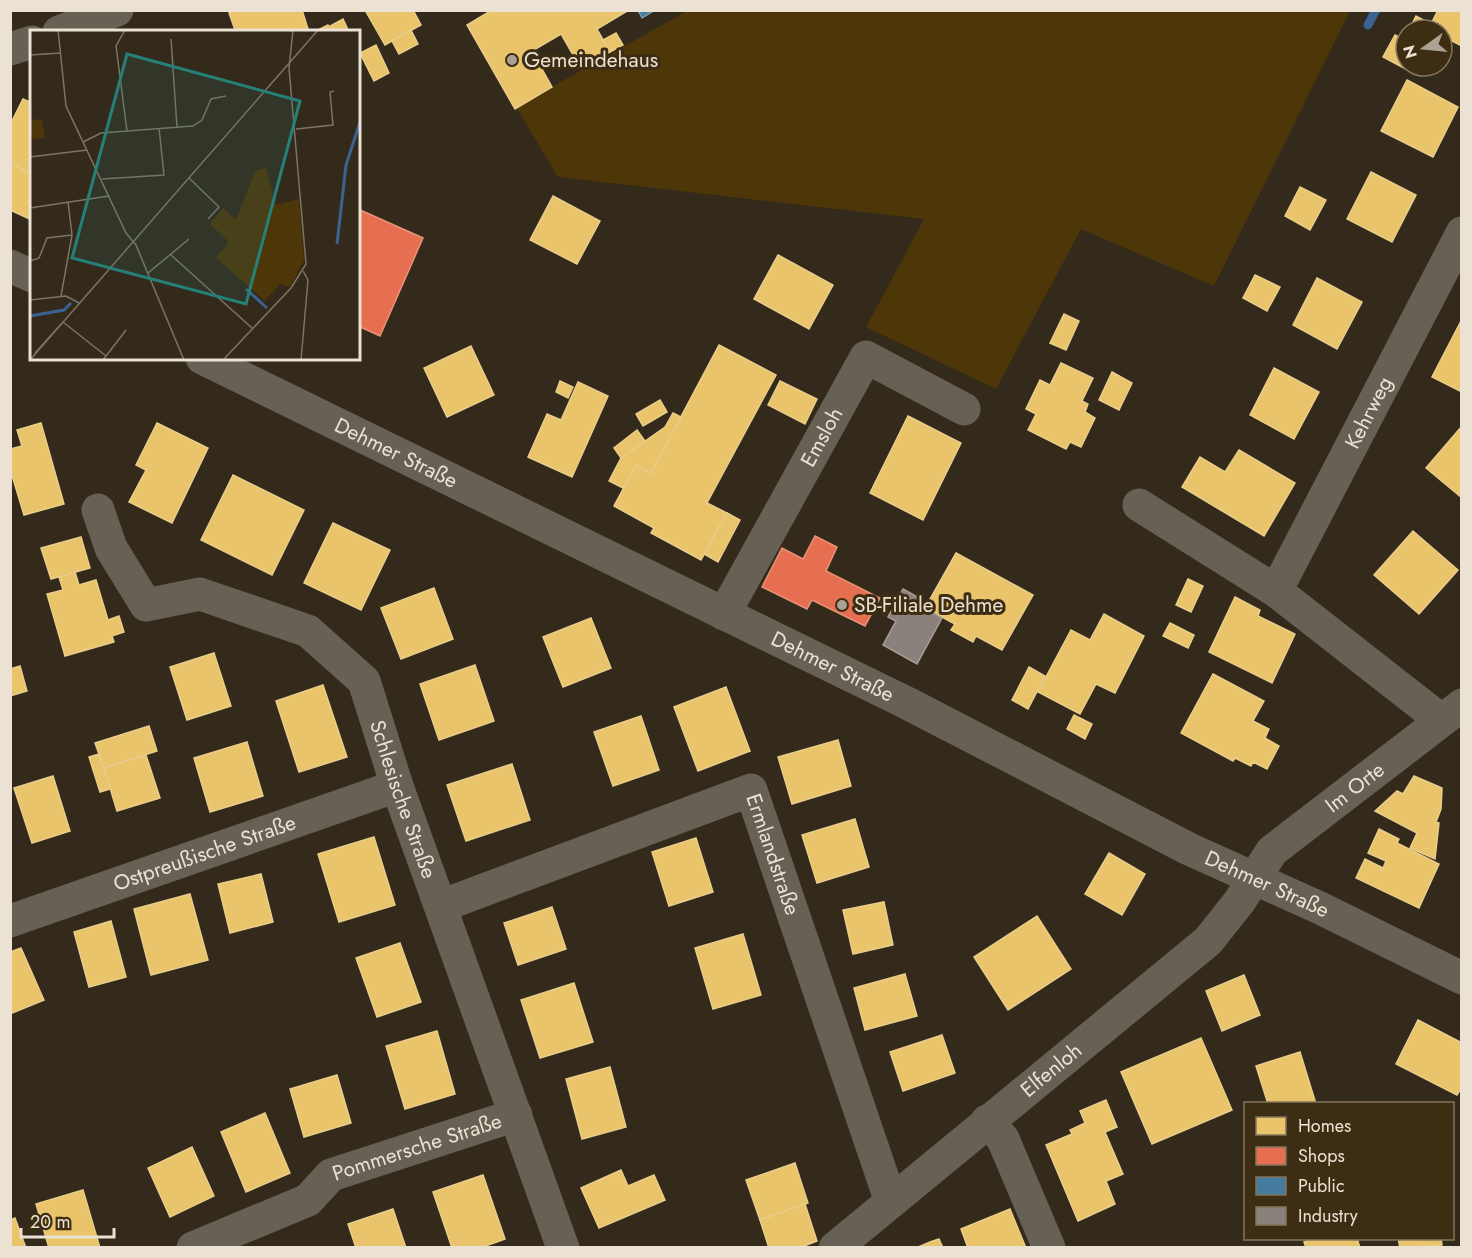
<svg xmlns="http://www.w3.org/2000/svg" width="1472" height="1258" font-family="Jost,sans-serif">
<rect width="100%" height="100%" fill="#332a1c"/>
<path fill="#4d3608" d="M687,11H1350L1214,286L1081,229L996,389L866,327L924,219L558,177L516,107Z"/>
<g fill="#e9c46a" stroke="#eacd8a" stroke-width="1.5">
<path d="M237,10H302L309,32H230L235,30L229,13Z"/>
<path d="M365,10H413L421,25L385,45Z"/>
<path d="M492,10H629L597,29L610,52L581,69L561,34L532,51L552,87L515,109L467,25Z"/>
<path d="M1438,10H1462V46L1444,37L1442,41V30H1409L1416,16L1431,24Z"/>
<path d="M343,19L349,32H333L330,26Z"/>
<path d="M328,25L332,32H316V31Z"/>
<path d="M411,30L418,44L399,54L392,41Z"/>
<path d="M616,33L623,45L610,52L603,40Z"/>
<path d="M1395,35L1406,41V66H1419L1415,74L1383,57Z"/>
<path d="M376,45L389,73L374,81L360,53Z"/>
<path d="M1407,80L1458,107L1433,157L1381,131Z"/>
<path d="M23,99L32,103V174L10,163V125Z"/>
<path d="M10,163L32,174V220L10,210Z"/>
<path d="M1371,172L1416,195L1392,242L1347,219Z"/>
<path d="M1300,187L1326,200L1310,230L1285,216Z"/>
<path d="M553,196L600,221L577,264L530,240Z"/>
<path d="M778,255L833,285L809,329L754,299Z"/>
<path d="M1255,275L1280,287L1267,311L1243,298Z"/>
<path d="M1317,278L1362,302L1337,349L1293,325Z"/>
<path d="M1064,314L1079,321L1066,350L1050,343Z"/>
<path d="M1462,319V392L1432,377Z"/>
<path d="M719,345L776,375L707,503L727,513L701,560L651,533L654,528L614,506L636,465L651,473Z"/>
<path d="M471,346L494,395L447,417L424,368Z"/>
<path d="M1061,363L1093,378L1082,401L1088,404L1085,412L1095,418L1081,447L1070,442L1066,449L1028,430L1036,414L1026,409L1040,380L1050,385Z"/>
<path d="M1274,368L1319,392L1294,439L1250,415Z"/>
<path d="M1112,372L1132,383L1119,410L1099,400Z"/>
<path d="M560,381L573,387L568,398L556,392Z"/>
<path d="M780,381L817,399L805,424L768,405Z"/>
<path d="M578,382L608,396L572,477L528,457L547,414L561,420Z"/>
<path d="M660,400L667,412L643,426L636,414Z"/>
<path d="M673,413L681,417L651,473L636,465L623,488L609,481L621,458L665,427Z"/>
<path d="M908,416L961,443L923,520L870,493Z"/>
<path d="M41,423L64,504L24,515L10,469V449L22,446L17,430Z"/>
<path d="M157,423L208,448L172,523L129,502L146,470L136,465Z"/>
<path d="M1462,426V498L1426,468Z"/>
<path d="M637,430L645,441L621,458L614,448Z"/>
<path d="M1239,450L1295,483L1264,536L1182,487L1200,457L1225,472Z"/>
<path d="M233,475L304,510L272,575L201,540Z"/>
<path d="M727,513L740,520L718,562L704,554Z"/>
<path d="M333,523L390,550L361,610L304,583Z"/>
<path d="M1413,531L1458,570L1419,614L1374,575Z"/>
<path d="M81,537L90,568L51,579L41,548Z"/>
<path d="M956,553L1033,595L1002,650L976,636L973,642L951,630L955,624L925,608Z"/>
<path d="M75,572L79,585L96,580L108,620L119,616L124,632L112,636L114,642L65,656L47,594L63,590L59,577Z"/>
<path d="M1188,579L1203,586L1191,612L1176,605Z"/>
<path d="M434,588L453,639L401,659L381,608Z"/>
<path d="M1235,597L1260,610L1258,616L1295,634L1272,683L1209,652Z"/>
<path d="M1104,614L1144,636L1115,693L1096,684L1080,714L1038,692L1071,630L1090,640Z"/>
<path d="M591,618L611,668L563,687L543,637Z"/>
<path d="M1170,623L1194,635L1188,648L1163,636Z"/>
<path d="M214,653L231,706L187,720L170,667Z"/>
<path d="M475,665L494,721L439,740L420,684Z"/>
<path d="M20,666L27,691L10,696V669Z"/>
<path d="M1029,667L1045,676L1028,709L1012,700Z"/>
<path d="M1213,674L1264,701L1253,721L1269,729L1265,738L1279,746L1267,769L1253,762L1251,766L1235,758L1233,761L1181,733Z"/>
<path d="M323,685L347,757L299,772L276,701Z"/>
<path d="M726,687L750,751L698,771L674,707Z"/>
<path d="M1074,715L1092,724L1085,739L1067,729Z"/>
<path d="M641,716L659,770L613,786L594,732Z"/>
<path d="M149,726L157,751L104,768L95,743Z"/>
<path d="M838,740L851,786L792,804L778,757Z"/>
<path d="M247,742L263,796L210,812L194,758Z"/>
<path d="M99,754L110,789L100,792L89,757Z"/>
<path d="M146,755L160,798L117,811L104,768Z"/>
<path d="M512,764L530,820L466,841L447,785Z"/>
<path d="M53,776L70,831L32,843L14,788Z"/>
<path d="M1414,776L1442,788L1441,809L1436,822L1439,823L1435,859L1410,848L1417,833L1375,811L1397,791L1403,794Z"/>
<path d="M855,819L869,867L817,883L802,835Z"/>
<path d="M1379,829L1399,839L1397,843L1439,864L1419,908L1356,878L1365,859L1383,868L1386,861L1368,853Z"/>
<path d="M374,837L395,905L339,922L318,854Z"/>
<path d="M696,838L713,892L669,906L652,852Z"/>
<path d="M1109,853L1145,874L1122,915L1085,894Z"/>
<path d="M261,874L273,922L230,933L218,884Z"/>
<path d="M190,894L208,960L151,975L134,909Z"/>
<path d="M884,902L893,945L853,954L843,910Z"/>
<path d="M552,907L566,949L518,965L504,923Z"/>
<path d="M1037,916L1071,969L1008,1010L974,957Z"/>
<path d="M111,921L126,977L89,987L74,932Z"/>
<path d="M743,934L761,995L713,1009L695,948Z"/>
<path d="M400,943L421,1002L377,1017L356,958Z"/>
<path d="M21,948L44,1000L10,1014V952Z"/>
<path d="M905,974L917,1016L865,1030L854,988Z"/>
<path d="M1244,975L1260,1015L1222,1031L1206,991Z"/>
<path d="M574,983L593,1042L540,1058L521,1000Z"/>
<path d="M1418,1020L1462,1043V1087L1457,1095L1396,1064Z"/>
<path d="M437,1031L455,1094L405,1109L386,1046Z"/>
<path d="M942,1035L955,1073L903,1091L890,1052Z"/>
<path d="M1201,1038L1232,1110L1152,1144L1121,1072Z"/>
<path d="M1300,1052L1316,1104H1268L1256,1066Z"/>
<path d="M610,1067L626,1127L582,1139L566,1079Z"/>
<path d="M337,1075L351,1123L304,1137L290,1089Z"/>
<path d="M1106,1100L1117,1127L1105,1132L1123,1174L1106,1181L1115,1204L1078,1221L1046,1145L1072,1134L1070,1130L1085,1123L1080,1111Z"/>
<path d="M265,1113L290,1173L246,1192L221,1132Z"/>
<path d="M192,1147L214,1196L170,1217L148,1168Z"/>
<path d="M795,1163L808,1203L760,1220L746,1180Z"/>
<path d="M621,1170L628,1186L654,1175L665,1200L599,1228L581,1188Z"/>
<path d="M483,1175L505,1239L480,1248H452L433,1192Z"/>
<path d="M83,1190L100,1248H49L36,1204Z"/>
<path d="M805,1204L817,1241L799,1248H769L760,1220Z"/>
<path d="M393,1209L406,1248H356L348,1224Z"/>
<path d="M1010,1209L1026,1248H968L961,1229Z"/>
<path d="M15,1218L26,1248H10V1220Z"/>
<path d="M1316,1238H1357L1360,1248H1306L1304,1242Z"/>
<path d="M1398,1238H1441L1442,1245L1400,1248Z"/>
<path d="M939,1239L943,1248H916L930,1242Z"/>
</g>
<g fill="#e76f51" stroke="#e89278" stroke-width="1.5">
<path d="M358,209L423,238L380,336L358,326Z"/>
<path d="M815,536L837,547L826,571L880,598L865,626L812,600L807,609L762,587L782,548L803,559Z"/>
</g>
<path fill="#457b9d" stroke="#779aad" stroke-width="1.5" d="M638,10H655L642,18Z"/>
<path fill="#8a817c" stroke="#a79e96" stroke-width="1.5" d="M903,589L928,603L925,608L942,618L917,664L883,645L896,621L888,617Z"/>
<g fill="none" stroke-linecap="round" stroke-linejoin="round">
<path stroke="#3b6392" stroke-width="9" d="M1368,25L1376,10"/>
<g stroke="#676055" stroke-width="33">
<path d="M59,32L117,10"/>
<path d="M10,49L32,42"/>
<path d="M10,266L32,276"/>
<path id="s1" d="M202,358L907,703L1189,849L1320,908L1462,978"/>
<path d="M1139,505L1276,591L1441,720"/>
<path id="s2" d="M98,510L111,548L146,605L200,594L308,631L364,681L397,786L563,1248"/>
<path id="s3" d="M1276,591L1462,233"/>
<path id="s4" d="M724,614L866,357L964,409"/>
<path id="s5" d="M441,906L751,790L890,1199"/>
<path id="s6" d="M10,921L397,786"/>
<path d="M987,1121L1003,1139L1049,1248"/>
<path id="s7" d="M193,1248L308,1200L331,1175L516,1115"/>
<path id="s8" d="M835,1248L1208,941L1239,902L1272,851L1462,705"/>
</g>
</g>
<g fill="#aba293" stroke="#3d2d12" stroke-width="2">
<circle cx="512" cy="60" r="6"/>
<circle cx="842" cy="605" r="6"/>
</g>
<g text-anchor="middle" stroke-width="6" stroke-linejoin="round" paint-order="stroke">
<g font-size="21" fill="#ece2d3" stroke="#3d2d12" text-anchor="start">
<text x="524" y="67">Gemeindehaus</text>
<text x="854" y="612">SB-Filiale Dehme</text>
</g>
<g font-size="21" fill="#ece2d3" stroke="#3d2d12">
<text dy="7" stroke="none"><textPath href="#s3" startOffset="201">Kehrweg</textPath></text>
<text dy="7" stroke="none"><textPath href="#s4" startOffset="202">Emsloh</textPath></text>
<text dy="7" stroke="none"><textPath href="#s1" startOffset="216">Dehmer Straße</textPath></text>
<text dy="7" stroke="none"><textPath href="#s1" startOffset="702">Dehmer Straße</textPath></text>
<text dy="7" stroke="none"><textPath href="#s8" startOffset="698">Im Orte</textPath></text>
<text dy="7" stroke="none"><textPath href="#s2" startOffset="476">Schlesische Straße</textPath></text>
<text dy="7" stroke="none"><textPath href="#s6" startOffset="206">Ostpreußische Straße</textPath></text>
<text dy="7" stroke="none"><textPath href="#s5" startOffset="399">Ermlandstraße</textPath></text>
<text dy="7" stroke="none"><textPath href="#s1" startOffset="1188">Dehmer Straße</textPath></text>
<text dy="7" stroke="none"><textPath href="#s8" startOffset="280">Elfenloh</textPath></text>
<text dy="7" stroke="none"><textPath href="#s7" startOffset="249">Pommersche Straße</textPath></text>
</g>
</g>
<g transform="translate(30 30)">
<rect width="330" height="330" fill="#332a1c"/>
<path d="M12,89L15,108L0,110V90ZM236,138L246,175L269,169L274,230L260,257L250,254L235,271L186,228L199,212L180,194L193,178L206,190L225,141Z" fill="#4d3608"/>
<path fill="none" stroke="#3b6392" stroke-width="3" d="M307,214L316,135L330,92M216,259L237,278M0,286L34,280L41,273"/>
<path fill="none" stroke="#7d7465" stroke-width="1.5" d="M28,0L36,76L96,203L106,215L154,330M95,0L86,16L97,101M141,9L147,97M0,25L30,23M266,99L303,95L300,62L304,61M53,112L71,103L163,96L172,90L181,69L196,66M0,127L57,120M159,148L189,177L178,189M72,149L134,145L129,98M0,178L79,166M141,225L222,298M0,231L9,228L17,208L42,205M118,243L159,209M31,266L42,205L38,172M0,270L36,266L49,273M33,292L76,326M5,323L33,292M0,330L288,0M73,330L96,300M193,330L261,258L276,234L259,38L263,0M271,330L278,250L273,241"/>
<path fill="#258178" fill-opacity="0.15" stroke="#258178" stroke-width="3" d="M97,24L270,71L216,274L42,228Z"/>
<rect width="330" height="330" fill="none" stroke="#ece2d3" stroke-width="3"/>
</g>
<rect width="1472" height="1258" fill="none" stroke="#ece2d3" stroke-width="24"/>
<rect x="1244" y="1102" width="210" height="138" fill="#3d2d12" stroke="#83755f" stroke-width="1.5"/>
<rect x="1256" y="1117" width="30" height="18" fill="#e9c46a" stroke="#83755f" stroke-width="1.5"/>
<text x="1298" y="1132" font-size="18" fill="#ece2d3">Homes</text>
<rect x="1256" y="1147" width="30" height="18" fill="#e76f51" stroke="#83755f" stroke-width="1.5"/>
<text x="1298" y="1162" font-size="18" fill="#ece2d3">Shops</text>
<rect x="1256" y="1177" width="30" height="18" fill="#457b9d" stroke="#83755f" stroke-width="1.5"/>
<text x="1298" y="1192" font-size="18" fill="#ece2d3">Public</text>
<rect x="1256" y="1207" width="30" height="18" fill="#8a817c" stroke="#83755f" stroke-width="1.5"/>
<text x="1298" y="1222" font-size="18" fill="#ece2d3">Industry</text>
<g transform="translate(1424 48) rotate(255)"><circle r="28" fill="#3d2d12" stroke="#83755f" stroke-width="1.5"/>
<path d="M0-4.5L10 22L0 15L-10 22Z" fill="#aba293"/>
<text y="-9" font-size="16" font-weight="bold" text-anchor="middle" fill="#ece2d3">N</text>
</g>
<path d="M21 1228v9h93v-9" fill="none" stroke="#ece2d3" stroke-width="3"/>
<text x="30" y="1228" font-size="18" fill="#ece2d3" stroke="#3d2d12" stroke-width="4.5" paint-order="stroke">20 m</text>
</svg>
